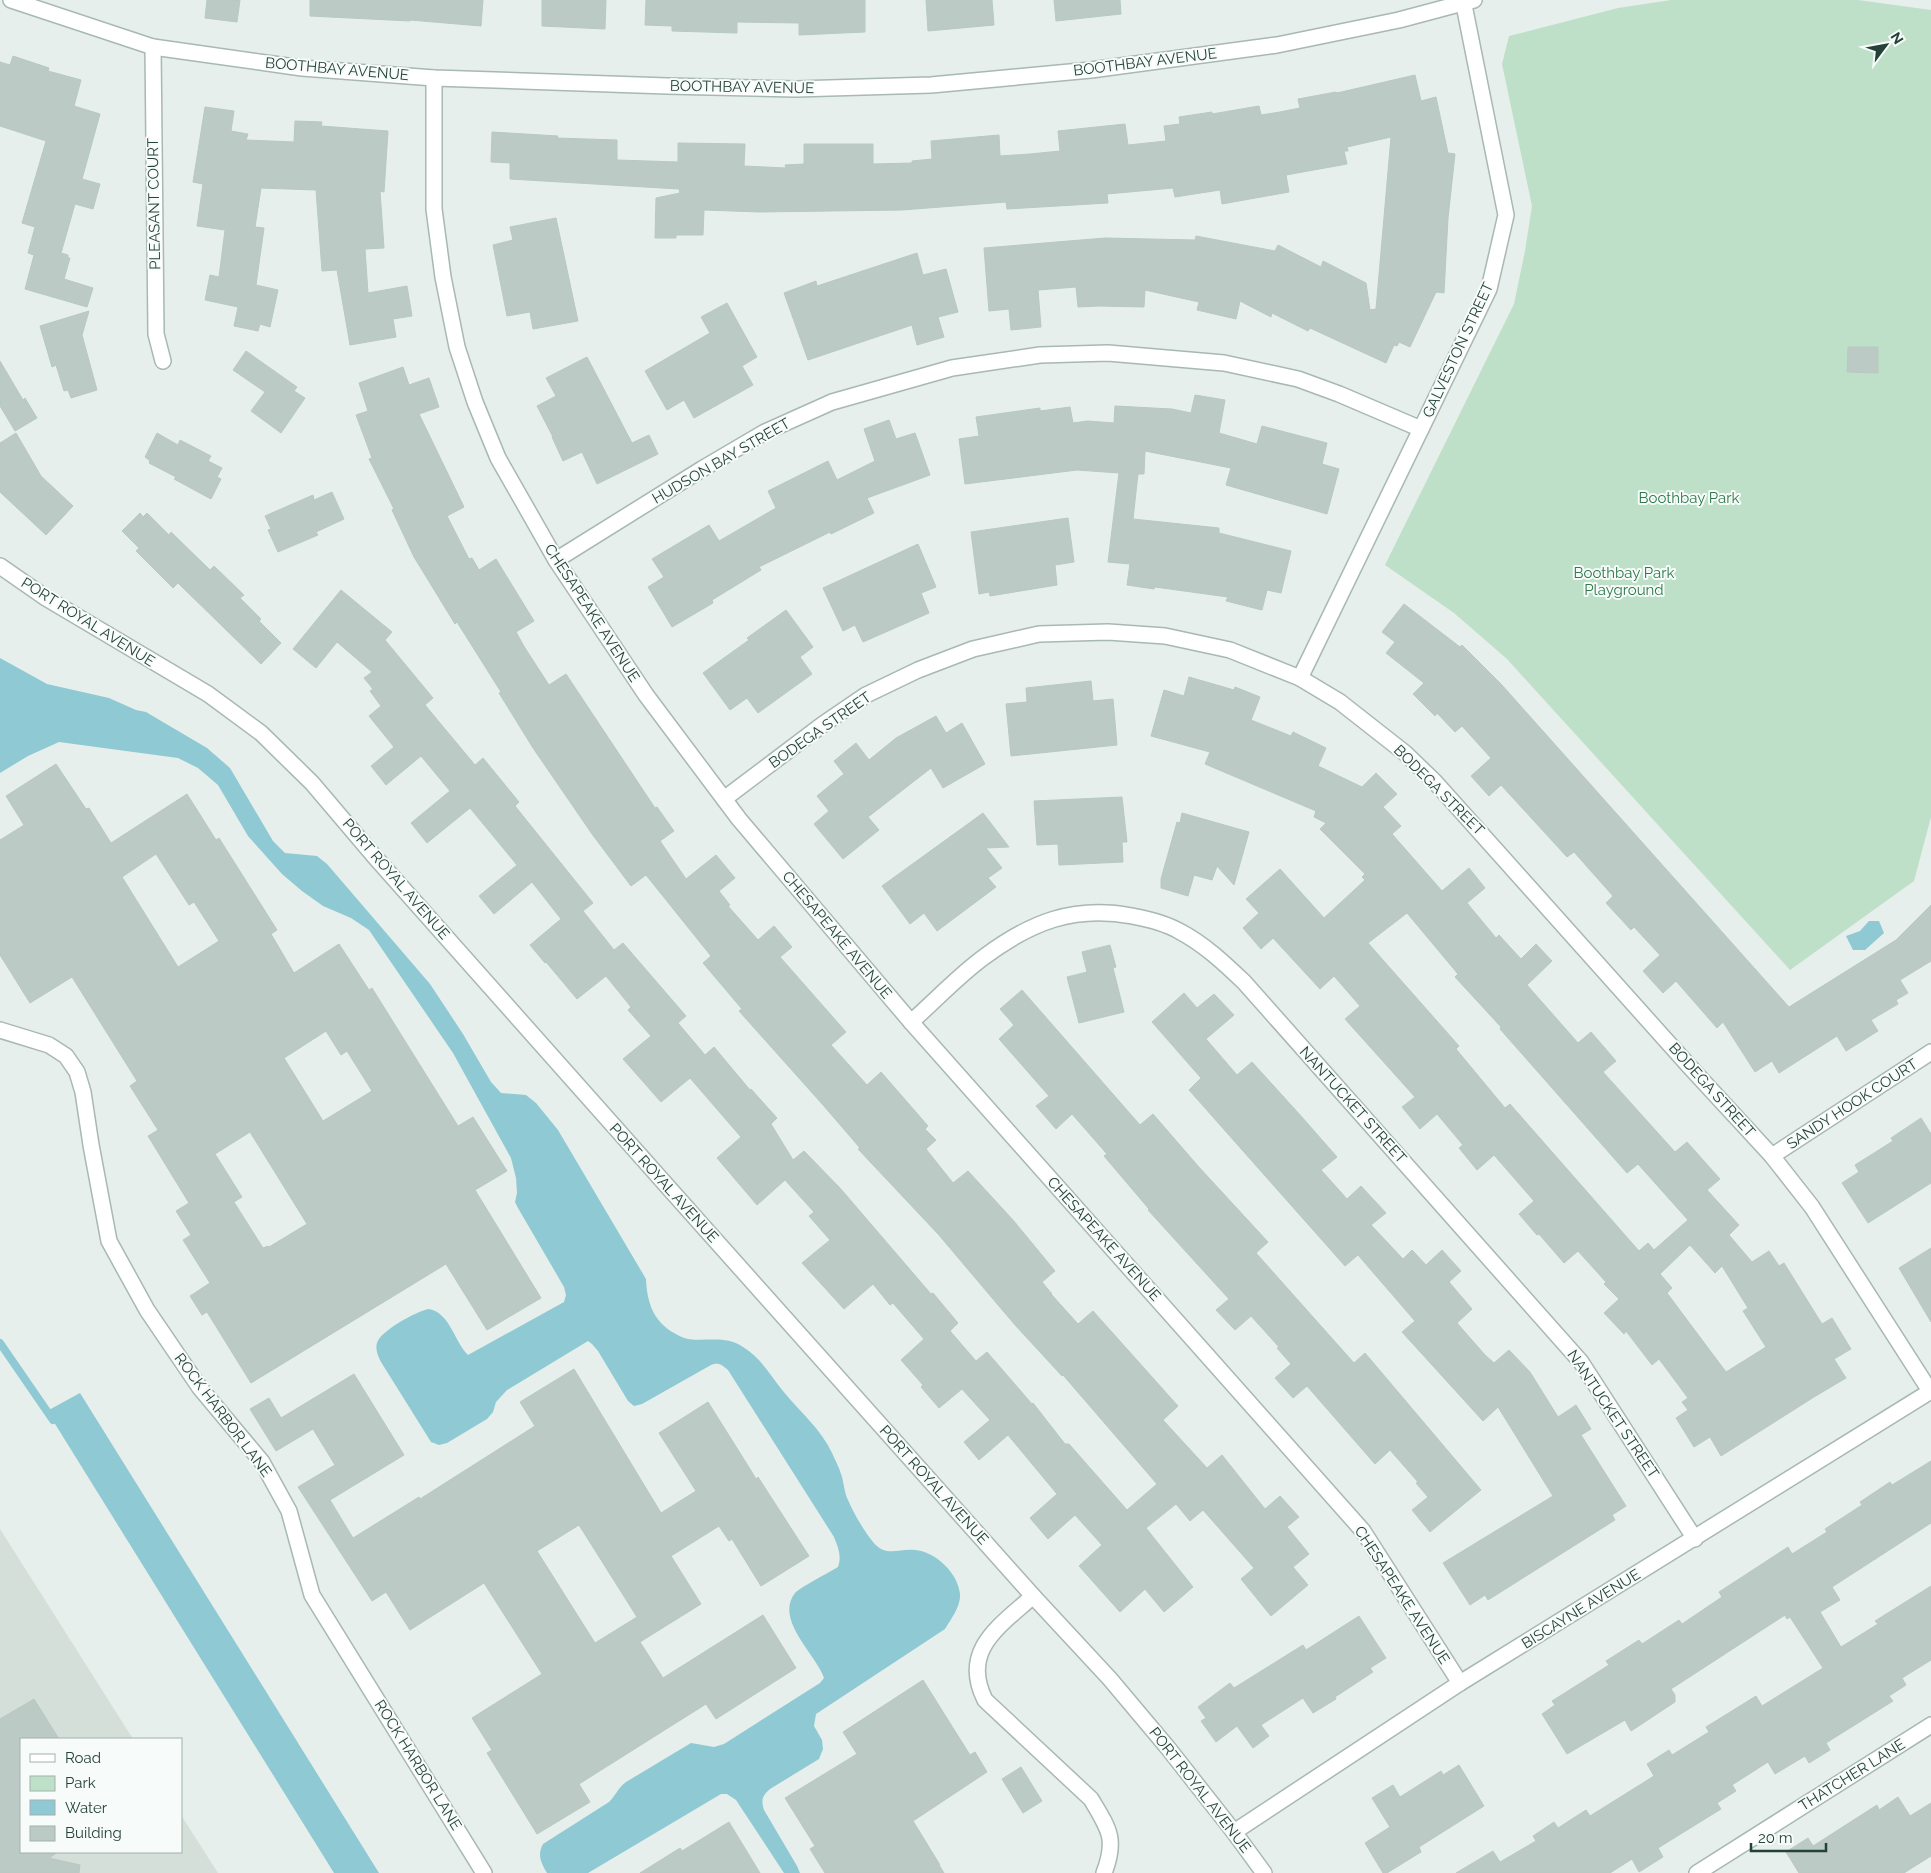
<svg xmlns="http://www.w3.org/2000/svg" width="1931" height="1873" font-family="Raleway,sans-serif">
<rect width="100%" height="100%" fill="#e6efeb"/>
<path fill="#d4dfda" d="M0,1529L133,1739H21V1852H181V1815L218,1873H0Z"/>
<path fill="#bfe0c8" d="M1671,0H1858L1931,10V817L1914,881L1790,970L1507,659L1454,613L1385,565L1514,304L1525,251L1532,206L1502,64L1509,36L1618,8Z"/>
<g fill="#8ec9d4">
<path d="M0,658L47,684L109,698L136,710L146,712L207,748L230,768L273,841L285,853L317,856L327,864L430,984L463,1034L491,1082L501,1093L526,1095L536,1103L558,1130L646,1279C647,1302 653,1321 674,1333C678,1335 683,1338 688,1339C707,1342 725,1335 743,1347C760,1357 771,1376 783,1391C800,1412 821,1429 832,1453C835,1460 839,1467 841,1474C844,1482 844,1492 848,1500C853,1512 864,1531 873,1542C886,1558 899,1548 915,1550C936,1552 958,1573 960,1594C961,1606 951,1619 945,1629L816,1714L814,1726L822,1740L823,1749L819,1759L770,1789C762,1796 761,1800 764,1810L797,1866L800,1873H784L736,1800L727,1794H721L588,1873H547C541,1863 537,1855 543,1844L609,1802C616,1795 618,1788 626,1782L691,1743L714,1747L724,1744L820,1683L824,1678C817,1655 774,1620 795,1593C799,1588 830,1572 838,1567C842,1556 838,1547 834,1537L728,1370C722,1365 719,1362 711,1365L642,1404L634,1406L628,1401L598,1351L592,1344L588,1341L507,1390L496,1402L493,1412L487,1419L447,1443L439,1445L431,1442L381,1362C378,1356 375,1349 377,1343C380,1331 417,1311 429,1309C450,1313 454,1341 468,1355L564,1302L566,1295L564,1287L518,1208L515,1202L517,1193L516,1178L511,1158L453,1053L369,930L351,918L323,906L302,891L282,874L248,836L218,785L198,768L178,758L59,742L28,756L0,773Z"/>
<path d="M1869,921H1879L1884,933L1865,950H1853L1846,936L1860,931Z"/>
<path d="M80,1393L379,1873H334L47,1411Z"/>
</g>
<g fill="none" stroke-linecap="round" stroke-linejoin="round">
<path stroke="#8ec9d4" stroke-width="8" d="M0,1343L53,1420"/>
</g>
<g fill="#bbcac4" stroke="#b8c9c2" fill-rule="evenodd">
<path d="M207,0H240L237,22L205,18Z"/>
<path d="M310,0H483L481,26L410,20V21L310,16Z"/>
<path d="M542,0H606L605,29L542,26Z"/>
<path d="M646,0H865V32L799,35V23L737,22V33L672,31V26L645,25Z"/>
<path d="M926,0H992L994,25L928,31Z"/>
<path d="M1054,0H1120L1121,14L1056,21Z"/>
<path d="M13,56L49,68L48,71L81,80L74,106L100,114L82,179L100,184L93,209L75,204L61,253L68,255V258H70L64,279L93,288L87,307L25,289L34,255L28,253L35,227L22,223L46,141L0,126V62L10,65Z"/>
<path d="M1415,75L1421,101L1436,97L1448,153L1455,154L1448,218L1444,293L1436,292L1410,347L1399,342L1397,346L1394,345L1386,363L1310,328L1308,331L1272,313L1271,317L1240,301L1236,319L1197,310L1199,302L1145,290L1144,307L1100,306L1078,307L1076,287L1038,290L1041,327L1011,330L1009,309L989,311L984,248L1105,238L1195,240L1196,236L1275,251L1278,245L1321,267L1323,261L1366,283L1370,310L1376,309L1391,137L1347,147L1348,151H1344L1347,164L1286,175L1289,192L1222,204L1220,190L1175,197L1173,188L1107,194L1108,203L1007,209L1006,202L902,210L760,212L704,210L703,235H676V238H655L656,198L680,193L679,189L510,179V163L491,162L492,132L558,136L557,138L617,140V160L678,162V143L745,144L744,166L786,168L785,165L804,164V144H873V164L912,163V161L932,159L931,141L999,135L1000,156L1030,154L1060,151L1058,131L1125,124L1128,145L1166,141L1164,126L1180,124L1179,117L1212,112V114L1259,106L1261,115L1280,112L1300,108L1298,99L1336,92L1337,93Z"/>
<path d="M205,107L234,111L231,131L248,134L246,140L294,142L295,121L322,122L321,126L388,131L384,192L380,191L384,248L365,249L368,293L407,286L412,316L393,319L396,337L350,345L337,270L322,271L316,190L261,188L255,227L264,228L256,285L278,290L270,327L260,324L258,331L234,326L238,307L205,300L210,275L219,277L225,230L197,226L203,184L193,182Z"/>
<path d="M556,218L578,321L533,329L530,312L507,316L493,245L513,240L510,227Z"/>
<path d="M917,253L923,275L946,269L958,312L938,317L944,337L917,345L912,325L808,360L784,293L816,281L817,286Z"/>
<path d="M727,303L757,357L742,366L753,385L694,418L684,400L667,410L645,371L710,333L701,317Z"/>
<path d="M89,311L82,335L97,390L71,398L68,390L64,391L56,365L52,367L40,326Z"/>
<path d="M1848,347H1878V373L1847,372Z"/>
<path d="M246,351L297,387L294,391L305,398L281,433L251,411L265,392L233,370Z"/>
<path d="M587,357L632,443L649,435L658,454L597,484L582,452L563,461L552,437H553L537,406L556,396L546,378Z"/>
<path d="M0,361L23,400L25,398L37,418L15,431L0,406Z"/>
<path d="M403,367L409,385L429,378L439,407L419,414L464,507L447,516L469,559L472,558L479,570L496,559L534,621L516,632L525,648L549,685L566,674L655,808L657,807L674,831L660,841L686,879L716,855L735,878L719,891L730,905L728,906L758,940L774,926L792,947L780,957L846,1032L831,1045L867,1085L881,1072L928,1126L925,1129L936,1140L926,1149L953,1183L968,1171L1013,1220L1055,1271L1042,1282L1052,1294H1051L1078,1324L1093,1311L1178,1406L1163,1420L1207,1468L1222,1455L1265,1509L1280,1496L1299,1517L1287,1527L1309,1554L1293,1567L1308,1585L1271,1616L1241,1579L1254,1568L1203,1510L1190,1521L1176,1504L1146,1528L1193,1587L1164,1612L1145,1589L1120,1612L1079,1566L1102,1545L1075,1515L1048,1539L1030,1518L1057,1494L1008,1435L979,1460L964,1442L990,1420L962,1389L939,1408L921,1387L923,1385L901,1360L924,1339L893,1303L890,1305L873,1284L844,1309L802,1263L830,1240L809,1216L814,1212L785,1180L757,1205L717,1158L741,1137L690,1078L661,1102L623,1059L651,1036L628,1010L631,1007L606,976L577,999L546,962L545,963L530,945L561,919L532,882L494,914L479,896L517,865L470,808L427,843L411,823L450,791L421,756L386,785L371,766L394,747L369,716L381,706L370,691L373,689L364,678L372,672L337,642L316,668L293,649L341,590L392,632L385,640L433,698L425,705L475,765L483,758L519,802L515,806L593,903L583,911L614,950L623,943L686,1016L678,1023L705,1055L714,1047L750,1090L751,1089L777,1118L771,1124L793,1160L804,1151L840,1188L931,1294L933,1293L958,1323L950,1331L976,1361L987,1352L1032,1404L1033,1403L1065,1444H1069L1127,1510L1157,1484L1063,1375L1062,1376L1015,1325L938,1234L858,1149L860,1148L823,1105L739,1011L742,1009L703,963L711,956L646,875L631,886L592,834L533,748L499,693L501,692L457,622L455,624L414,557L392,510L394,509L369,459L372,458L356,415L368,411L359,383Z"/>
<path d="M1195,395L1225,400L1219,433L1257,444L1262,426L1327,443L1322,464L1339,469L1327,514L1226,485L1231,468L1145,451L1144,474H1138L1133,519L1219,528V533L1291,551L1281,593L1267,590L1262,610L1226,601L1228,597L1155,587L1154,589L1127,585L1130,564L1108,562L1119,473L1077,470L965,484L959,439L979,436L976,417L1040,408V411L1070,407L1073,423L1088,421L1114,423L1115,406L1172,409L1191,413Z"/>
<path d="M889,420L896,439L915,433L930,475L867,498L874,513L831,534L830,532L759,567L761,570L712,600L713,603L672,627L648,587L664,577L652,559L709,525L719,541L776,508L768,491L828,461L837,480L875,461L864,429Z"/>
<path d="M16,433L41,476L73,506L46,535L0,492V443Z"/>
<path d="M157,433L178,445L180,440L211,456L208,461L222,468L217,477L221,479L211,499L174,479L176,477L149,463L150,461L145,457Z"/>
<path d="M332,492L344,519L316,532L318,535L278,552L268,530L271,529L265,516L313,495L314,500Z"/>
<path d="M140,513L143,517L147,513L169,535L171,532L210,570L214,566L244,595L240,598L261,619L259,621L281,643L261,664L178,583L173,588L136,551L139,548L122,531Z"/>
<path d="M1068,518L1074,562L1055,565L1057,585L990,596L989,592L979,594L971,532Z"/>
<path d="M918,544L936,587L921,593L929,613L863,642L855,625L843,631L823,588Z"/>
<path d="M1404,604L1460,647L1462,645L1501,684L1789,1007L1896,940L1931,905V961L1900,980L1908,993L1896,1000L1898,1004L1871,1020L1878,1031L1846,1051L1837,1036L1779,1073L1772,1061L1755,1072L1723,1022L1717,1028L1676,981L1663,993L1643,971L1660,955L1634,927L1631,930L1606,903L1613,896L1574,852L1567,857L1501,785L1489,796L1471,776L1491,758L1462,726L1455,732L1437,713L1435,716L1413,694L1424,683L1386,653L1395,642L1382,632Z"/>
<path d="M786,610L813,647L800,657L812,674L758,713L747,698L730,710L703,673L749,640L747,638Z"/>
<path d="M1189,677L1234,690L1235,687L1260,697L1251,720L1291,736L1293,732L1326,748L1318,766L1362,787L1376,773L1397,794L1383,807L1401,826L1392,834L1442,891L1469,868L1485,888L1467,903L1496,938L1499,935L1521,959L1536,944L1552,961L1527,985L1578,1043L1591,1032L1616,1061L1603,1072L1675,1152L1687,1142L1720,1179L1707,1190L1739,1225L1729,1235L1752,1262L1769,1251L1779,1266L1784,1263L1822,1324L1832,1318L1851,1349L1834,1359L1846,1378L1814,1397L1721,1456L1710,1437L1694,1447L1676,1418L1688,1410L1682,1402L1688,1398L1659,1359L1652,1365L1626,1331L1624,1334L1604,1313L1619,1299L1604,1284L1606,1282L1578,1251L1564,1263L1539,1234L1537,1235L1519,1214L1534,1201L1494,1155L1477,1170L1459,1148L1463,1145L1437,1114L1420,1129L1402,1107L1415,1097L1345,1019L1360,1006L1334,976L1320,989L1273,938L1261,949L1243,928L1259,913L1246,899L1280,869L1324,918L1365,880L1362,877L1365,874L1320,829L1326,823L1314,817L1316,811L1205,764L1210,752L1151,736L1164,690L1184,696ZM1407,913L1458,974L1455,977L1501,1027L1500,1029L1627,1173L1638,1164L1688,1220L1654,1250L1648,1243L1639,1251L1510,1104L1505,1108L1456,1049L1459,1046L1368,943ZM1690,1245L1715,1273L1722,1266L1748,1308L1743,1311L1766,1347L1726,1372L1667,1293L1672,1288L1660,1274Z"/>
<path d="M1091,681L1093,701L1113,699L1117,745L1011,756L1006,704L1027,702L1026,688Z"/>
<path d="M936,716L946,733L962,723L985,764L943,788L931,768L868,817L879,830L843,859L814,824L829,811L817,796L844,774L834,761L856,743L869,760L896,738Z"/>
<path d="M56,764L86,809L89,808L111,843L187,794L216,840L219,838L277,930L271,934L294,973L339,944L369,990L372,988L458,1126L473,1117L507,1171L475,1190L541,1298L487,1330L446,1264L251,1383L207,1312L202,1315L190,1296L210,1283L183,1240L191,1235L176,1211L189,1203L148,1136L158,1130L130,1086L137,1081L72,977L30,1003L0,955V840L24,825L6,796ZM156,854L189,905L194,902L219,941L178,967L122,877ZM326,1031L341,1055L347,1051L372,1091L323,1121L284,1058ZM250,1132L307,1224L269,1247L268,1246L263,1248L234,1202L242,1197L215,1154Z"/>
<path d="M1122,797L1127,842H1122L1123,862L1059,865L1058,844L1037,845L1034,801Z"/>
<path d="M983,813L1009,847L986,848L1002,868L988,878L996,887L937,931L924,913L910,924L882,886Z"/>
<path d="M1182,813L1249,832L1234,885L1217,866L1212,880L1194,875L1188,896L1161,888V879L1177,822L1180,823Z"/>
<path d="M1110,945L1116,967L1113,968L1124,1012L1079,1023L1067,977L1087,972L1082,952Z"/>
<path d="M1022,990L1140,1125L1153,1114L1198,1166L1268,1242L1256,1253L1354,1363L1365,1353L1481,1490L1430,1532L1412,1510L1428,1497L1416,1483L1418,1482L1390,1450L1375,1464L1307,1386L1293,1398L1275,1378L1291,1364L1277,1348L1279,1347L1251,1316L1235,1330L1216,1310L1229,1299L1148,1210L1149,1209L1104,1156L1107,1154L1072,1114L1056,1129L1036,1106L1049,1096L999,1039L1014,1025L1000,1009Z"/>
<path d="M1184,993L1197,1008L1214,994L1234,1015L1206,1039L1237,1075L1252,1062L1301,1116L1337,1157L1321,1170L1347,1199L1361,1186L1386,1213L1371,1225L1403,1259L1412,1250L1426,1265L1442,1250L1461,1271L1449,1282L1472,1309L1457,1323L1485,1355L1494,1363L1509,1350L1530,1372L1558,1417L1576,1405L1591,1429L1581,1435L1626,1506L1612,1515L1615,1520L1488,1600L1485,1595L1470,1605L1443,1563L1553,1496L1498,1407L1483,1421L1402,1332L1415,1321L1358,1255L1345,1266L1189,1090L1201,1078L1152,1022Z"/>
<path d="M1921,1118L1931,1134V1183L1868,1223L1842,1183L1859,1172L1855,1165L1893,1141L1891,1138Z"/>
<path d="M1931,1248V1322L1899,1268Z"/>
<path d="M574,1369L661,1513L696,1491L659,1433L708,1402L750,1469L756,1479L758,1477L809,1556L761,1586L732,1539L729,1541L719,1526L671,1556L701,1604L640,1642L663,1678L763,1615L796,1668L716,1719L706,1704L579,1784L590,1802L537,1834L487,1753L492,1750L472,1718L542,1674L484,1583L410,1630L386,1592L372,1601L298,1487L335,1465L313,1429L276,1451L250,1409L269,1398L281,1418L354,1374L404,1455L330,1500L353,1538L419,1497L420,1499L535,1426L520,1402ZM579,1525L637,1617L595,1643L537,1551Z"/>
<path d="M1931,1461V1523L1832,1587L1840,1600L1820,1612L1841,1647L1878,1624L1875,1621L1931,1586V1660L1902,1678L1906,1685L1889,1696L1893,1701L1826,1743L1830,1750L1809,1763L1805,1756L1775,1774L1768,1762L1732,1785L1736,1791L1717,1803L1721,1809L1658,1848L1663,1857L1639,1872L1632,1859L1610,1873H1456L1493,1851L1500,1862L1536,1841L1533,1836L1554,1822L1558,1828L1586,1810L1590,1816L1654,1776L1647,1764L1669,1750L1672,1755L1709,1732L1706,1727L1756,1696L1762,1706L1823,1668L1790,1617L1787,1619L1785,1615L1671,1689L1675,1695V1702L1631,1731L1625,1720L1567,1754L1542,1714L1555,1705L1552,1701L1609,1665L1606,1661L1639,1640L1642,1644L1679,1620L1682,1624L1722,1597L1719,1592L1788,1547L1792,1554L1827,1532L1825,1529L1862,1505L1860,1502L1890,1482L1892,1485Z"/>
<path d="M1359,1616L1386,1658L1370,1668L1373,1672L1335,1697L1336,1699L1313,1713L1303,1698L1261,1725L1269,1736L1253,1748L1237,1726L1216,1742L1201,1721L1206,1718L1198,1707L1230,1683L1234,1688L1303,1645L1306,1650Z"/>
<path d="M923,1680L970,1755L975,1752L987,1772L913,1821L940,1865H939L944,1873H825L810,1849L815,1846L785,1798L857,1754L843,1732Z"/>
<path d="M34,1699L59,1739H21V1852H58L49,1858L80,1865L79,1873H0V1719Z"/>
<path d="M1459,1765L1484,1806L1419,1847L1421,1852L1387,1873H1383L1365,1843L1390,1827L1372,1798L1393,1785L1400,1797L1441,1771L1443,1775Z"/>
<path d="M1021,1767L1042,1801L1023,1813L1002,1779Z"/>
<path d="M1898,1797L1910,1816L1931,1803V1856L1904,1873H1799L1786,1852L1808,1838L1813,1846L1877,1805L1879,1810Z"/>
<path d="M729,1822L760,1873H640L680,1848L682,1851Z"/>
</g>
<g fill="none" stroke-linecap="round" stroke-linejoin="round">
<defs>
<g id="minor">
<path d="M11,0L153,47L302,68L434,78L667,86L796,89L931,85L1091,70L1277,45L1399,20L1474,0"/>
<path d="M153,47L156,334L163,361"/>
<path d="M434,78V209L443,277L457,347L475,402L498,458L556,560L646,695L739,819L911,1022L1363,1531L1460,1683"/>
<path d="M556,560L702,469L765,432L832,402L952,368L1040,355L1108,353L1224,363L1298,379L1339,394L1421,429"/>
<path d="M0,566L46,598L208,694L261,733L312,783L374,856L692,1214L1033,1596L1110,1679L1168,1748L1234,1832L1264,1873"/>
<path d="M1300,678L1489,289L1506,215L1463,0"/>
<path d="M724,799L822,725L866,695L918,670L973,649L1039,634L1108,632L1165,636L1230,650L1300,678L1340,702L1405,753L1435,782L1689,1066L1772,1156L1812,1207L1930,1391"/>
<path d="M911,1022C935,1001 958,976 984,957C1031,922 1074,905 1132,916C1148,919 1165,923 1179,931C1204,944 1224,963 1244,982L1581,1362L1695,1539"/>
<path d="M0,1030L49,1045L66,1056L77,1072L83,1092L91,1145L109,1241L147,1310L200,1388L262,1462L289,1511L312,1595L484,1873"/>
<path d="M1772,1156L1931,1052"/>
<path d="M1033,1596C1000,1626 960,1650 985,1700L1091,1799C1109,1829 1117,1839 1104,1873"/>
<path d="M1234,1832L1460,1683L1931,1391"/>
<path d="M1697,1873L1931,1725"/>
</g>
</defs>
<use href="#minor" stroke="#a8b8b2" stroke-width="18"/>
<use href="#minor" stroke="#fff" stroke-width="15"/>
</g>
<g text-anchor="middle" stroke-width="4" stroke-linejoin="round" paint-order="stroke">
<g font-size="15" fill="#24423a" stroke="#f7fbf9">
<text transform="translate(1145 62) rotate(-7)" y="5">BOOTHBAY AVENUE</text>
<text transform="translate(337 69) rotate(5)" y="5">BOOTHBAY AVENUE</text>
<text transform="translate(742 87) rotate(1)" y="5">BOOTHBAY AVENUE</text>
<text transform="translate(154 204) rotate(-91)" y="5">PLEASANT COURT</text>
<text transform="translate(1458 350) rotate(-65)" y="5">GALVESTON STREET</text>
<text transform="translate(721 461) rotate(-30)" y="5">HUDSON BAY STREET</text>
<text transform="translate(592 613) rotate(57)" y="5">CHESAPEAKE AVENUE</text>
<text transform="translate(88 622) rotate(32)" y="5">PORT ROYAL AVENUE</text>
<text transform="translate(820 730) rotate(-35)" y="5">BODEGA STREET</text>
<text transform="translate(1439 790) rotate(45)" y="5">BODEGA STREET</text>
<text transform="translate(396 879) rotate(49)" y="5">PORT ROYAL AVENUE</text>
<text transform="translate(837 935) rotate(50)" y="5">CHESAPEAKE AVENUE</text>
<text transform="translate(1712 1090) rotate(48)" y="5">BODEGA STREET</text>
<text transform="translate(1852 1104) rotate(-33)" y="5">SANDY HOOK COURT</text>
<text transform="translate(1353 1105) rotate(48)" y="5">NANTUCKET STREET</text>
<text transform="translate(664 1183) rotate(48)" y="5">PORT ROYAL AVENUE</text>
<text transform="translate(1104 1239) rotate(48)" y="5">CHESAPEAKE AVENUE</text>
<text transform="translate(1613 1414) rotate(56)" y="5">NANTUCKET STREET</text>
<text transform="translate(223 1415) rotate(53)" y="5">ROCK HARBOR LANE</text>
<text transform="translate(934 1485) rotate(48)" y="5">PORT ROYAL AVENUE</text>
<text transform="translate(1402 1595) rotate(57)" y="5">CHESAPEAKE AVENUE</text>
<text transform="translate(1581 1609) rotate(-32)" y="5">BISCAYNE AVENUE</text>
<text transform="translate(418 1765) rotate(58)" y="5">ROCK HARBOR LANE</text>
<text transform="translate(1852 1775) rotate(-32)" y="5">THATCHER LANE</text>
<text transform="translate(1200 1790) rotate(52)" y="5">PORT ROYAL AVENUE</text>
</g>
<g font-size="15" fill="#2d7a4b" stroke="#f7fbf9">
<text x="1689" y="503">Boothbay Park</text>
<text x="1624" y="578">Boothbay Park<tspan x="1624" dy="17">Playground</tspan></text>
</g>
</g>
<rect x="20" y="1738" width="162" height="115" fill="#f7fbf9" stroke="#a3b1ad"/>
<rect x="30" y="1754" width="25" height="8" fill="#ffffff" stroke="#a3b1ad"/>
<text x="65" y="1763" font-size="15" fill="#24423a">Road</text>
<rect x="30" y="1776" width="25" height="15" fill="#bfe0c8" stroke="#a3b1ad"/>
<text x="65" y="1788" font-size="15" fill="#24423a">Park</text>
<rect x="30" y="1800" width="25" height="15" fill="#8ec9d4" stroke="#a3b1ad"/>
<text x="65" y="1813" font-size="15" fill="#24423a">Water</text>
<rect x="30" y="1826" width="25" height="15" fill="#bbcac4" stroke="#a3b1ad"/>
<text x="65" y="1838" font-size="15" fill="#24423a">Building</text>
<g transform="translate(1886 45) rotate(58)" stroke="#f7fbf9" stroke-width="4" paint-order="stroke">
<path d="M0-4L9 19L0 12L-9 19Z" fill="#24423a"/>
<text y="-8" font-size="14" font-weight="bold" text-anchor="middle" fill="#24423a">N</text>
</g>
<path d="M1751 1843v8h75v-8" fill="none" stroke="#24423a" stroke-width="2.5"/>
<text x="1758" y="1843" font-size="15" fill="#24423a" stroke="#f7fbf9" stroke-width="4" paint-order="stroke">20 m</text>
</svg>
